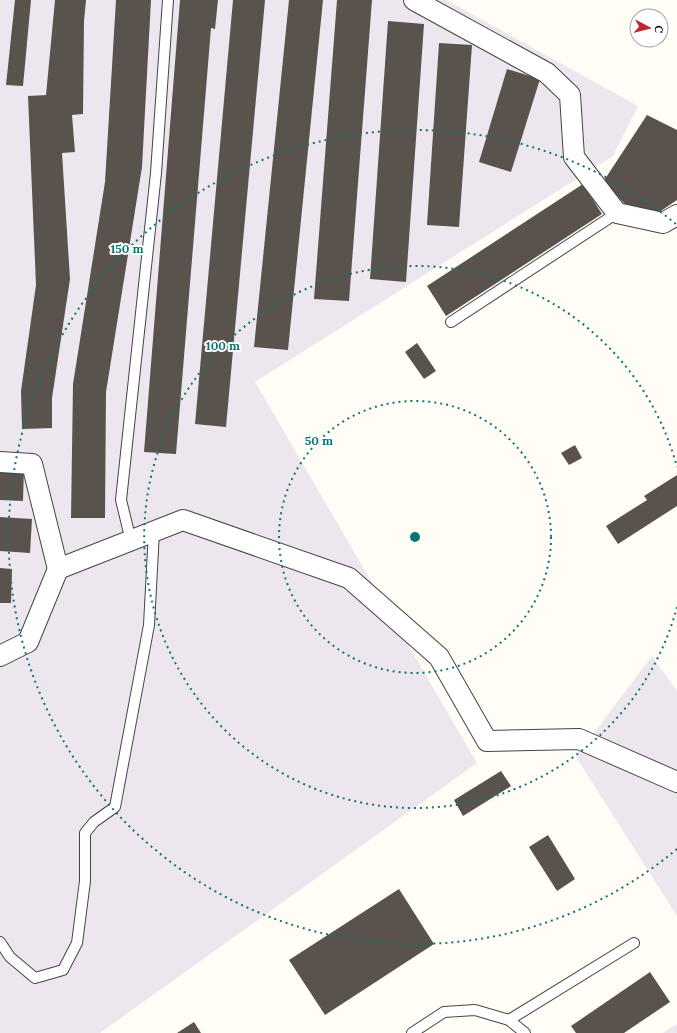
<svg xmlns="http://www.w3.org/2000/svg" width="677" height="1033" font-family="Lora,serif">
<rect width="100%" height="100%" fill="#fffdf5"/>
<g fill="#eee6ef">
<path d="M0,0H446L638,106L613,156L255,382L477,763L100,1033H0Z"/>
<path d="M652,656L677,691V916L576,757Z"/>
<path d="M677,1024V1033H663Z"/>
</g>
<g fill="#5a524d">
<path d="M15,0H31L23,86L6,85Z"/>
<path d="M55,0H86L84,21L83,114L72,115L75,152L62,153L70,279L52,398V428L22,429L21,391L36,285L28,96L46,95Z"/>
<path d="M116,0H151L142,167L106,392L105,518H71L73,384L105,182Z"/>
<path d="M180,0H218L215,29L211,28L176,454L144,452Z"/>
<path d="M233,0H265L226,427L195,424Z"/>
<path d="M289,0H323L288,350L254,347Z"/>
<path d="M337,0H372L349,301L314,299Z"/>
<path d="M388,21L424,24L406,282L370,279Z"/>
<path d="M439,43L472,45L459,227L427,225Z"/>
<path d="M507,69L540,79L511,172L479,162Z"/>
<path d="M647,115L677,130V200L652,217L634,213L603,182Z"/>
<path d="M583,184L602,214L446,316L427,286Z"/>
<path d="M417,343L436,371L424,379L405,352Z"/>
<path d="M575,445L582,458L569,465L561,453Z"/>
<path d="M0,467L24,468L23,501L0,500Z"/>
<path d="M677,475V506L618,544L606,526L647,500L644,496Z"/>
<path d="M0,517L32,519L30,553L0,551Z"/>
<path d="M0,568L12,569L11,603H0Z"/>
<path d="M501,771L511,786L463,816L454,800Z"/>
<path d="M548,835L575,879L557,891L529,847Z"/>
<path d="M399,889L434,944L325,1015L289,960Z"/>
<path d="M650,972L670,1002L624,1033H576L571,1026Z"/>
<path d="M194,1022L201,1033H177Z"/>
</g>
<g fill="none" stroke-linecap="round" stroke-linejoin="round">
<defs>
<g id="service">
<path d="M451,322L617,213"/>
<path d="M131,541L121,500L156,173L168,0"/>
<path d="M0,942L10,957L35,978L63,970L77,943L85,881V833L94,822L115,807L149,625L154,531"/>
<path d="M509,1020L634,943"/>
<path d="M412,1033L444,1012L475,1010L509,1020L525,1033"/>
</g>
<g id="minor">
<path d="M414,0L547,73L570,95L574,157L617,213L663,223L677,215"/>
<path d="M0,462L32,464L58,569L183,520L349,578L439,657L487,741L579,739L677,782"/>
<path d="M0,656L28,642L58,569"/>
</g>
</defs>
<use href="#service" stroke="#444" stroke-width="12"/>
<use href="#minor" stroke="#444" stroke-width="22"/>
<use href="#service" stroke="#fff" stroke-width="10"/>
<use href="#minor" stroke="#fff" stroke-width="20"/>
</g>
<g fill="none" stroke="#0f766e" stroke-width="2" stroke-dasharray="2 4">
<circle cx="415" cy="537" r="136"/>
<path d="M677 607A271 271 0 1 1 677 467"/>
<path d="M677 849A407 407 0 1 1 677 225"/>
</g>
<circle cx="415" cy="537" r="6" fill="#0f766e" stroke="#fff" stroke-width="2"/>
<g font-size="12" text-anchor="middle" font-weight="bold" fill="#0f766e" stroke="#fff" stroke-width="4" stroke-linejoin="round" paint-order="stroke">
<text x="127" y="253">150 m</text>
<text x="223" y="350">100 m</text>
<text x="319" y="445">50 m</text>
</g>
<g transform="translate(649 28) rotate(97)"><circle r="19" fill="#ffffff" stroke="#a0a0a0"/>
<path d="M0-3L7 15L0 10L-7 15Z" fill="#c4262e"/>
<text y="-6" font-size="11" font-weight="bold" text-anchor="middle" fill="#111111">С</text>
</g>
</svg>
